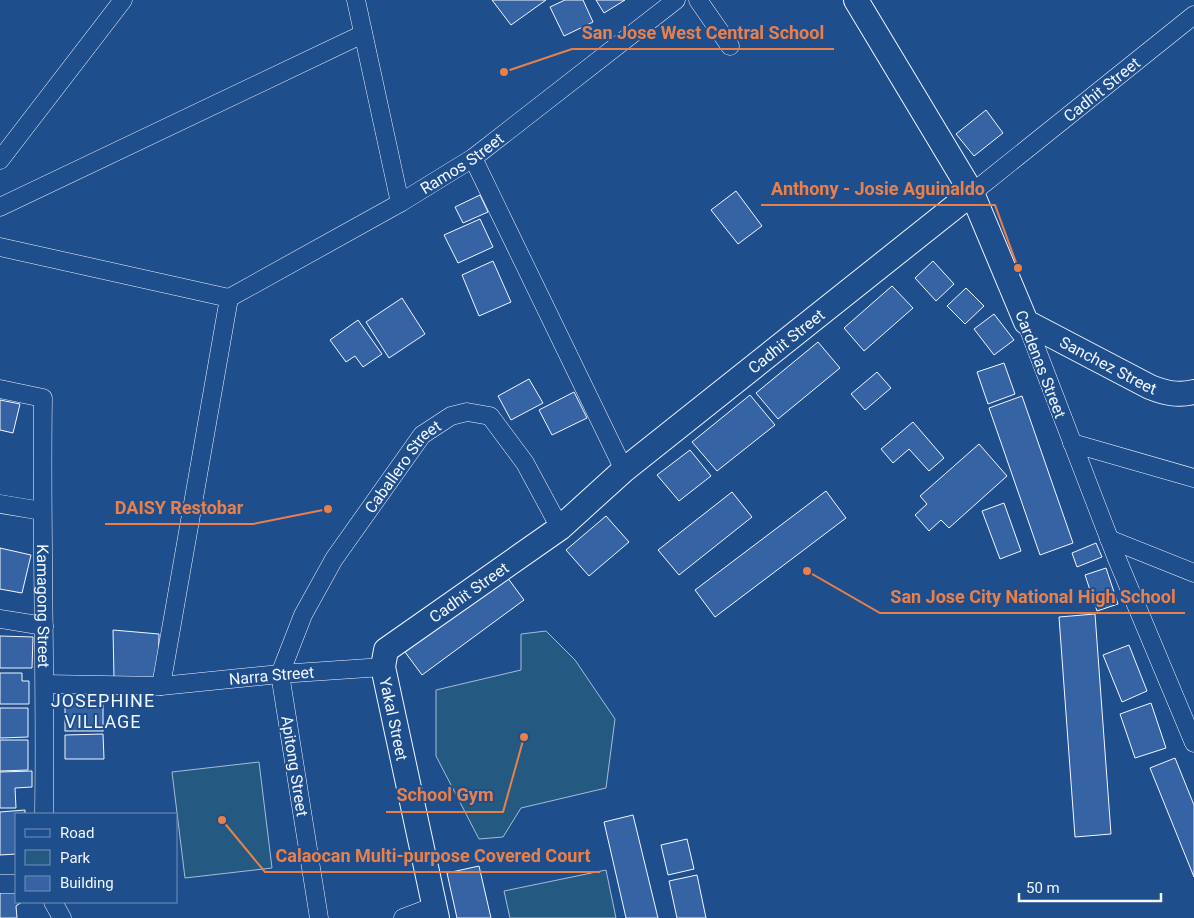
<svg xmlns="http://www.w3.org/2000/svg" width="1194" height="918" font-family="Roboto,sans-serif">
<rect width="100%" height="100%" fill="#1f4e8c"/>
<g fill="#245a82" stroke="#a8bbd7">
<path d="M546,631L575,660L615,719L606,788L521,808L503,837L479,839L436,756V690L521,670V634Z"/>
<path d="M259,762L272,868L185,878L172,772Z"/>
<path d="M606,870L616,918H510L504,891Z"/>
</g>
<g fill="#3563a3" stroke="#f2f6ff">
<path d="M492,0H546L511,25Z"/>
<path d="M565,0H583L593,22L564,36L550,7Z"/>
<path d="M596,0H625L604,13Z"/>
<path d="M986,110L1003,133L974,156L956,134Z"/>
<path d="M736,191L762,226L738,244L711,210Z"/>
<path d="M480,195L488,212L463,223L455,207Z"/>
<path d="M480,219L493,247L458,263L444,235Z"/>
<path d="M493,261L511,302L479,316L462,275Z"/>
<path d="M933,261L954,284L936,301L915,278Z"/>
<path d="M892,286L913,308L864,351L844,328Z"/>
<path d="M966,288L984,306L965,324L947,306Z"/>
<path d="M402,298L425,334L389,358L366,322Z"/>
<path d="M994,314L1014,340L994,355L974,329Z"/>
<path d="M358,320L382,354L363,367L355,356L346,362L330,340Z"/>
<path d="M818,342L840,368L778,419L756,393Z"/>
<path d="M1004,363L1015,394L988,404L977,372Z"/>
<path d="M877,372L891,388L865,410L851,394Z"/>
<path d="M529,379L543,403L511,420L498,396Z"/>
<path d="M574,392L587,418L552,435L539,410Z"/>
<path d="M750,395L775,425L717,471L692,442Z"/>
<path d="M1022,396L1073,543L1040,555L989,408Z"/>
<path d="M0,400L20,404L13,433L0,430Z"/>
<path d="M913,422L944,458L929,471L909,449L893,463L881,449Z"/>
<path d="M979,444L1007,476L949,528L941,520L929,531L915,515L927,504L920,496Z"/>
<path d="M690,450L711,476L679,501L657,475Z"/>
<path d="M826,491L846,518L715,617L695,590Z"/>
<path d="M732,492L752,517L679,575L658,550Z"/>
<path d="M1004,503L1021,551L1000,559L982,511Z"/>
<path d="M606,516L629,542L589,576L566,550Z"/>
<path d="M1096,543L1102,557L1077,567L1072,553Z"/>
<path d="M0,548L31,555L22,593L0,589Z"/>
<path d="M1106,568L1118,604L1097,611L1085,575Z"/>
<path d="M507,577L524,600L422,675L405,652Z"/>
<path d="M1095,614L1111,834L1075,837L1059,617Z"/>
<path d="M113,630L159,634L158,681L114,678Z"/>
<path d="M0,636L33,637L32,668H0Z"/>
<path d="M1129,645L1147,691L1122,702L1103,655Z"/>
<path d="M0,673H22V681H29V704H0Z"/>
<path d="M1151,703L1166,748L1135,758L1120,714Z"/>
<rect x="65" y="705" width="38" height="26"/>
<path d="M0,708H28V737L0,738Z"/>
<path d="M103,734L104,759H65V735Z"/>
<path d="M0,740H28V770L0,771Z"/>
<path d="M1175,758L1194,805V877L1150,768Z"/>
<path d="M32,771V787L15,788L16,808H0V772Z"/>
<path d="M25,810V814H16V854L0,855V812Z"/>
<path d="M633,815L658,918H626L604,822Z"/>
<path d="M687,839L694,869L668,875L661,845Z"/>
<path d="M479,866L491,918H457L447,873Z"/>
<path d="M697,875L706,918H677L669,881Z"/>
<path d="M16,888V902H22L16,906L17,918H0V889Z"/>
</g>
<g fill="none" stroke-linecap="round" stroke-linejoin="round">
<defs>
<g id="street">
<path d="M356,0L400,203"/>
<path d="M698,0L730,46"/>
<path d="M473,158L624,470"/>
<path d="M0,160L123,0"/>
<path id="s1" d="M972,193L1194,15"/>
<path d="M0,207L363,34"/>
<path d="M0,247L229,298"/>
<path id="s2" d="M229,298L400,203L473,158L676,0"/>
<path d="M1026,322L1117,559L1194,743"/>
<path id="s3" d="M0,389L43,398C41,537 46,675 44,814"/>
<path d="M1072,443L1194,478"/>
<path d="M0,504L42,511"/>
<path d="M1109,539L1194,573"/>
<path d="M0,619L44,626"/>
<path id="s4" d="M46,684L161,686L280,674L383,667"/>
<path d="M161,686L229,298"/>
<path d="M0,884H16"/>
<path d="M53,902L62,918"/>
<path id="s5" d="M319,918L280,674L303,615L334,559L422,435L451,416L467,412L490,416L525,463L560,528"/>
<path d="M403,918L435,906"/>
</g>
<g id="secondary">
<path id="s6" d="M856,0L972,193L1026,322L1150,387C1165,393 1178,396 1194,392"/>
<path id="s7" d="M437,918L383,667L386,650L560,528L624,470L972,193"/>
</g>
</defs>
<use href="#street" stroke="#f2f6ff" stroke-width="19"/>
<use href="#secondary" stroke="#f2f6ff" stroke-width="26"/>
<use href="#street" stroke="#1f4e8c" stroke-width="18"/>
<use href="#secondary" stroke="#1f4e8c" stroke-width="24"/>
</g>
<g text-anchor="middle" stroke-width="4" stroke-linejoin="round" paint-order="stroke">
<g font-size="16" fill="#f2f6ff" stroke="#1f4e8c">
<text dy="6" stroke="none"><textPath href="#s1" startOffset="166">Cadhit Street</textPath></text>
<text dy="6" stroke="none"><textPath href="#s2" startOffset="269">Ramos Street</textPath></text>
<text dy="6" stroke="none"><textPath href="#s7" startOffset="780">Cadhit Street</textPath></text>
<text transform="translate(1041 364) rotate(69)" y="6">Cardenas Street</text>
<text dy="6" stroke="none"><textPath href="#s6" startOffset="458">Sanchez Street</textPath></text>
<text dy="6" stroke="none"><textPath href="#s5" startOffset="490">Caballero Street</textPath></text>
<text dy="6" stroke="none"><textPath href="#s7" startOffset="375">Cadhit Street</textPath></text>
<text dy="6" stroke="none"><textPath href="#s3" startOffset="252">Kamagong Street</textPath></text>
<text dy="6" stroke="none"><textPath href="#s4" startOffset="226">Narra Street</textPath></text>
<text transform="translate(394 719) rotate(78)" y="6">Yakal Street</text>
<text transform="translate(295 766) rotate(81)" y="6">Apitong Street</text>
</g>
<g font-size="18" letter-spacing="1" fill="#f2f6ff" stroke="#1f4e8c">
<text x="103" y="707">JOSEPHINE<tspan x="103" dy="21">VILLAGE</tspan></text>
</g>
</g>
<path fill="none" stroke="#ea8049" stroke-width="2" d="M504 72L572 49H834M1018 268L995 205H761M328 509L253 524H105M807 571L880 613H1185M524 737L503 812H386M222 820L265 872H600"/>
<g fill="#ea8049" stroke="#1f4e8c" stroke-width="2">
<circle cx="504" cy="72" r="5"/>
<circle cx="1018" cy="268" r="5"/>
<circle cx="328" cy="509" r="5"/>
<circle cx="807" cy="571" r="5"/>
<circle cx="524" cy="737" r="5"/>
<circle cx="222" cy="820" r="5"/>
</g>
<g font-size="18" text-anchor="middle" font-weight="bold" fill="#ea8049" stroke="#1f4e8c" stroke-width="4" stroke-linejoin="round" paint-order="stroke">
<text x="703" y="39">San Jose West Central School</text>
<text x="878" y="195">Anthony - Josie Aguinaldo</text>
<text x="179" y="514">DAISY Restobar</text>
<text x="1033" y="603">San Jose City National High School</text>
<text x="445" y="801">School Gym</text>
<text x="433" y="862">Calaocan Multi-purpose Covered Court</text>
</g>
<rect x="15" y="813" width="162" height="90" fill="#1f4e8c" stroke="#7391ba"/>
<rect x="25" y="829" width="25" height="8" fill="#1f4e8c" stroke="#7391ba"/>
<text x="60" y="838" font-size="15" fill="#f2f6ff">Road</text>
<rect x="25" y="850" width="25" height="15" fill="#245a82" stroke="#7391ba"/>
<text x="60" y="863" font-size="15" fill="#f2f6ff">Park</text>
<rect x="25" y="876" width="25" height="15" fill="#3563a3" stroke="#7391ba"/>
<text x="60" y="888" font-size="15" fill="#f2f6ff">Building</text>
<path d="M1019 893v8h142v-8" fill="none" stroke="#f2f6ff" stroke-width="2.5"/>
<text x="1026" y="893" font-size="15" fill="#f2f6ff" stroke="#1f4e8c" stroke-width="4" paint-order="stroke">50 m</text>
</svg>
